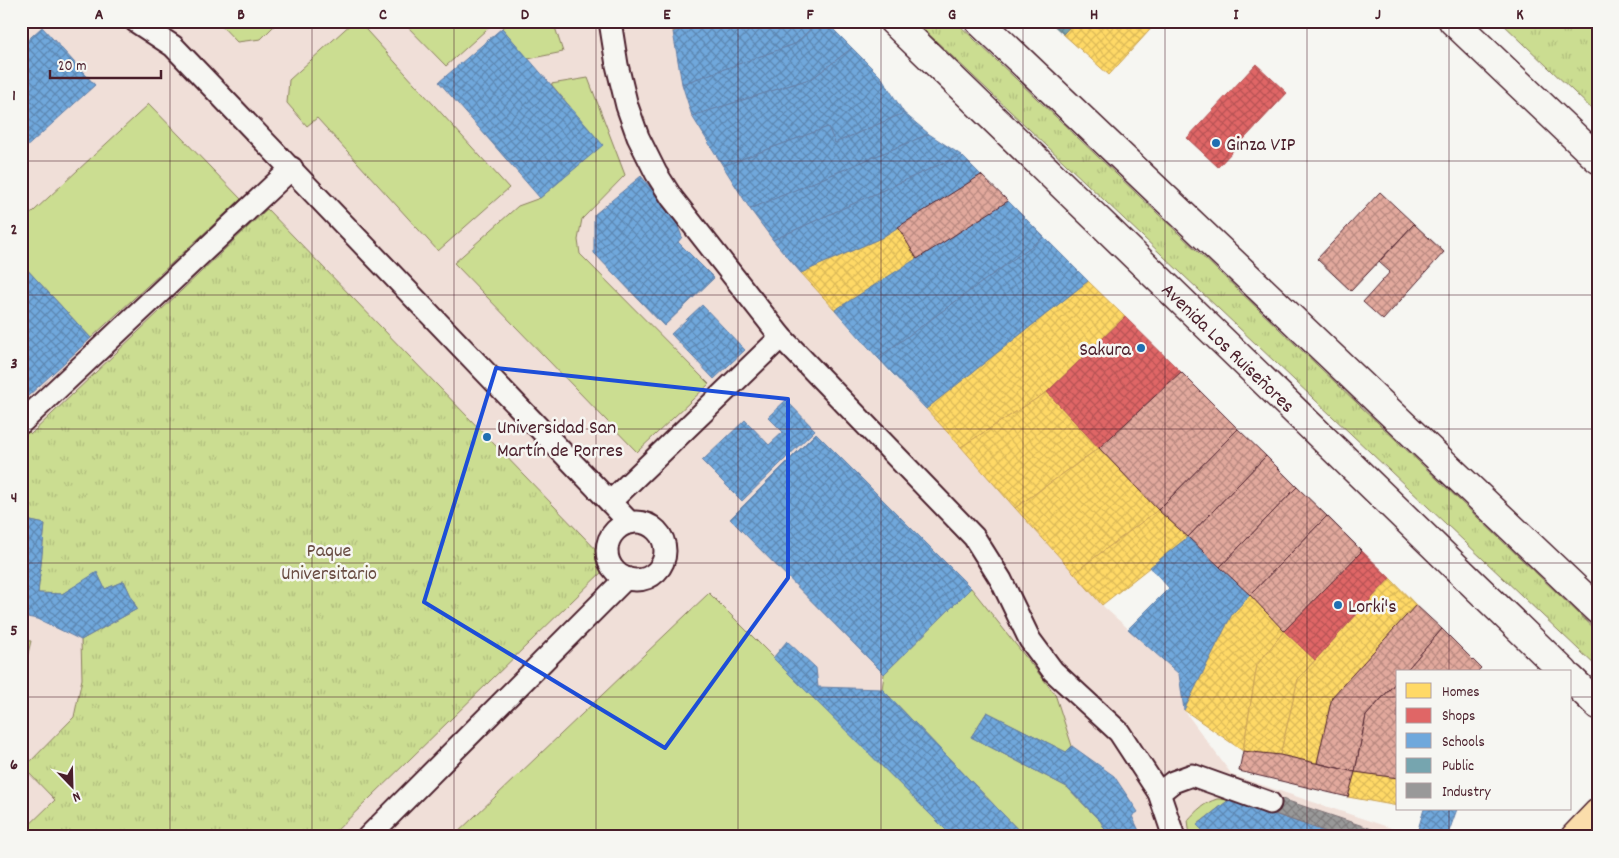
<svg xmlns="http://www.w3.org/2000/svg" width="1619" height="858" font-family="Dekko,sans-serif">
<defs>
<pattern id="park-tufts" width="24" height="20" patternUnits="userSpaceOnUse" patternTransform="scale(1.25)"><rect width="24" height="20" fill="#cbdd91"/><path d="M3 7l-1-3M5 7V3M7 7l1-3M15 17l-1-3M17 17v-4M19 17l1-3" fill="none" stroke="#b0bd7d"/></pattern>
<pattern id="homes-cross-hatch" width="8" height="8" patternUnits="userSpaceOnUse" patternTransform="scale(1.25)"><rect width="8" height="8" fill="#ffd966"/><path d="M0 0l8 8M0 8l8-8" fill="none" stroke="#dcba59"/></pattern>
<pattern id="shops-cross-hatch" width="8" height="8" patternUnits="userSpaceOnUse" patternTransform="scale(1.25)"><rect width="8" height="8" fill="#e06666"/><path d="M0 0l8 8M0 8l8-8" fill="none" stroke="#b85354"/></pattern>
<pattern id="schools-cross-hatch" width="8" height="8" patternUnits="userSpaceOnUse" patternTransform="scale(1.25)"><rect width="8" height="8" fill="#6fa8dc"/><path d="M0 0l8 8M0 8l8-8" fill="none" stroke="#5d88b3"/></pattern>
<pattern id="public-cross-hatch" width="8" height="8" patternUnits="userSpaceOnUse" patternTransform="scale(1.25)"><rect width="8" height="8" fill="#76a5af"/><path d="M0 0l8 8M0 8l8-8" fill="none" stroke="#63868f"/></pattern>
<pattern id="industry-cross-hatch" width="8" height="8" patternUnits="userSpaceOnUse" patternTransform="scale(1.25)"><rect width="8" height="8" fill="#999"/><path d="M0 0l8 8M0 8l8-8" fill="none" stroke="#7f7c7d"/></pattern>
<pattern id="building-cross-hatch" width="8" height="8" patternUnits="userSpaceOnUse" patternTransform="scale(1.25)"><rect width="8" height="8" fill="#e2a99d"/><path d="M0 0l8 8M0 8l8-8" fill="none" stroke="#b98980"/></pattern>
</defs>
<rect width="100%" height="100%" fill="#f6f6f2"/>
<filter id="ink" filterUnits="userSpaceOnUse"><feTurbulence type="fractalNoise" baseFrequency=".02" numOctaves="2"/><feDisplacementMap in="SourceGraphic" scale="10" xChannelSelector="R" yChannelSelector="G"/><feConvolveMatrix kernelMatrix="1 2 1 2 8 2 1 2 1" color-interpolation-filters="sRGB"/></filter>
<g filter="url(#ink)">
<path fill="#f0dfd8" d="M21,21H672L682,84L692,116L750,209L801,273L886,368L943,427L1105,608L1179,674L1184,710L1232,775L1418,837H21Z"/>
<g fill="#cbdd91" stroke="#8a7e5e">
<path d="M217,21H279L261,39L237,42Z"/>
<path d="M354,21H358L509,188L438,251L317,118L307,126L287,103L289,80Z"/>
<path d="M402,21H496L446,66Z"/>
<path d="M513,21H553L563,52L528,59L502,28Z"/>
<path d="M588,78L625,175L582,219L578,240L580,254L709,384L637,452L454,263L518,206L540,198L602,145L551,84Z"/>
<path d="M149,104L241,199L91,338L21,263V223Z"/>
<path d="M971,588L1055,694L1072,746L1066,752L987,712L971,737L1067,787L1101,822L1109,837H1025L882,689L884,674Z"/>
<path d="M709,593L953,837H453Z"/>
<path d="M21,640L31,641L21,682Z"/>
<path d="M1217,799H1230L1198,824L1209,837H1190L1188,820C1197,810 1204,803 1217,799Z"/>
</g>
<g fill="url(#park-tufts)" stroke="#8a7e5e">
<path d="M915,21H955L1598,632V668Z"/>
<path d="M1500,21H1598V115Z"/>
<path d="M267,209L610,564L330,837H21V833L55,800L24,768L74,717L82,679L81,640L137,609L124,581L105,589L97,573L62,594L38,593L45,524L21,519V424L31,434Z"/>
</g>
<g fill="url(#homes-cross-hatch)" stroke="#c9a154">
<path d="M672,21H700L673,32Z"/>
<path d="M1075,21H1158L1109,75L1063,34Z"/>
<path d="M898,227L917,259L835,310L801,273L881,238Z"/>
<path d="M1088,281L1125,317L1047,392L961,447L926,409Z"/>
<path d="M1047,392L1099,448L1015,508L961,447Z"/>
<path d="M1099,448L1158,510L1074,573L1015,508Z"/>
<path d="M1158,510L1188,537L1102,605L1074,573Z"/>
<path d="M1390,578L1416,605L1332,697L1317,763L1280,755L1298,679Z"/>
<path d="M1250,595L1284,631L1257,665L1243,751L1184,710L1232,614Z"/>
<path d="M1284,631L1315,660L1298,679L1280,755L1243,751L1257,665Z"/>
<path d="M1355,772L1398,778V806L1348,797Z"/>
</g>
<g fill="url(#shops-cross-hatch)" stroke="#b35154">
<path d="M1256,64L1287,93L1218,167L1187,138Z"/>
<path d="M1125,317L1181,372L1099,448L1047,392Z"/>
<path d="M1362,551L1390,578L1315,660L1284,631Z"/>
</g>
<g fill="url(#schools-cross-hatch)" stroke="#647fa7">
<path d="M700,21H819L795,44L682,84L673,32Z"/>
<path d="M819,21H825L852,48L813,78L692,116L682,84L795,44Z"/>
<path d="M42,27L95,85L22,151L21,46Z"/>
<path d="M502,28L603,145L540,198L439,82Z"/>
<path d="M852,48L882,78L904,113L835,143L828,127L723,166L692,116L813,78Z"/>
<path d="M904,113L929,134L750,209L723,166L828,127L835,143Z"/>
<path d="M929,134L961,155L773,240L750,209Z"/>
<path d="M961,155L981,175L881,238L801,273L773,240Z"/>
<path d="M641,176L675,218L682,237L678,242L714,278L664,326L594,253V215Z"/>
<path d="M1008,201L1044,237L878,358L835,310Z"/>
<path d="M1044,237L1088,281L926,409L878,358Z"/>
<path d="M21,263L91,338L27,397L21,391Z"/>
<path d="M702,305L745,350L714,379L671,334Z"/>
<path d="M786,400L815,430L742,501L702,461L745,420L769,445L783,432L768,417Z"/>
<path d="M816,433L971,588L884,674L730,519Z"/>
<path d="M21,519L45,524L38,593L62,594L97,572L105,589L124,581L137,609L81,640L38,619L21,616Z"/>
<path d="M1188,537L1250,595L1232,614L1184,710L1179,674L1128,629L1169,588L1150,567Z"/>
<path d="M787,641L816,668L818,687L882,689L1025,837H953L773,658Z"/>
<path d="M987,712L1066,752L1072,746L1114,776L1138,812L1132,816L1142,837H1109L1101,822L1067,787L971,737Z"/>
<path d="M1230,799L1342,837H1209L1197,825Z"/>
<path d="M1424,809H1457L1447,837L1416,836Z"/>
</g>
<path fill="url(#public-cross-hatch)" stroke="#697d87" d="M1049,21H1075L1063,34Z"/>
<path fill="url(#industry-cross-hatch)" stroke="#817478" d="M1273,796L1396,837H1342L1266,811Z"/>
<g fill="url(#building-cross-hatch)" stroke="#4a1f2b">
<path d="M981,175L1008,201L917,259L898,227Z"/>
<path d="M1380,192L1414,224L1351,291L1317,259Z"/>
<path d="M1414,224L1444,252L1383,320L1363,302L1390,272L1379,262Z"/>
<path d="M1181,372L1238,429L1158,510L1099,448Z"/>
<path d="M1238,429L1266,456L1188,537L1158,510Z"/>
<path d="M1266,456L1297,487L1220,567L1188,537Z"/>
<path d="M1297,487L1327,516L1250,595L1220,567Z"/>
<path d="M1327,516L1362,551L1284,631L1250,595Z"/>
<path d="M1416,605L1442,629L1405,672H1398V680L1366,716L1355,772L1317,763L1332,697Z"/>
<path d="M1442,629L1481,668L1477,672H1405Z"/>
<path d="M1398,680V778L1355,772L1366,716Z"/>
<path d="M1243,751L1280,755L1355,772L1348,797L1239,771Z"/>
</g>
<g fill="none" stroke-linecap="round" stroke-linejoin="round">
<defs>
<g id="service">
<path d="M135,21L173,46L630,523"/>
<path d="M610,21L617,65L627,106L638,137L656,173L672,198L781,337L974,537L1001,580L1030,640L1053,671L1119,732L1159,793L1174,837"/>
<path d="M21,423L292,168"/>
<path d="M610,502L781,337"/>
<circle cx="636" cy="551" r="29"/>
<path d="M1159,793L1173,782L1192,775L1270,803"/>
<path d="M368,837L626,578"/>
</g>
<path id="minor" d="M1453,21L1598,159"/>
<g id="secondary">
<path id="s1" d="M893,21L1564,672"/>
<path d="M979,21L1598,610"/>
<path d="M1570,678L1598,705"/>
</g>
<path id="primary" d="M1575,837L1598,813"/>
</defs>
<use href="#service" stroke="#4a1f2b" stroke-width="25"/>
<use href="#minor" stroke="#4a1f2b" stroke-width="31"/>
<use href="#secondary" stroke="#4a1f2b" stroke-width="31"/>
<use href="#primary" stroke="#4a1f2b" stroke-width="31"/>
<use href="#service" stroke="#f6f6f2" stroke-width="21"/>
<use href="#minor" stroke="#f6f6f2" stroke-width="28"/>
<use href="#secondary" stroke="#f6f6f2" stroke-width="28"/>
<use href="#primary" stroke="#faddab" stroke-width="28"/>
</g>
</g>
<path fill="none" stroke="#1d4ed8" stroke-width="4" stroke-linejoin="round" d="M496,368L788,399V578L665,748L424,602Z"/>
<path fill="none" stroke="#4a1f2b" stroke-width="1" stroke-opacity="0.55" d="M170,21V837M312,21V837M454,21V837M596,21V837M738,21V837M881,21V837M1023,21V837M1165,21V837M1307,21V837M1449,21V672M21,161H1598M21,295H1598M21,429H1598M21,563H1598M21,697H1398M1570,697H1598M1449,809V837"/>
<g fill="#1f6fb2" stroke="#f6f6f2" stroke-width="2">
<circle cx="1216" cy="143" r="5"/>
<circle cx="1141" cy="348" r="5"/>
<circle cx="487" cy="437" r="5"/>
<circle cx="1338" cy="605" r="5"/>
</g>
<g text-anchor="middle" stroke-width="5" stroke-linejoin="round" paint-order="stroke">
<g font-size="20" fill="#4a1f2b" stroke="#f6f6f2" text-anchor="start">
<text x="1226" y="150">Ginza VIP</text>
<text x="1131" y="355" text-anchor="end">Sakura</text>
<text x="497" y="433">Universidad San<tspan x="497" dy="23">Martín de Porres</tspan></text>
<text x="1348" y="612">Lorki's</text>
</g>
<g font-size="20" fill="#4a1f2b" stroke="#f6f6f2">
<text dy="7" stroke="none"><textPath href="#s1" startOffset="468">Avenida Los Ruiseñores</textPath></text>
</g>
<g font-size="20" fill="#6a4e44" stroke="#f6f6f2">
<text x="329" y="556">Paque<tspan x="329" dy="23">Universitario</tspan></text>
</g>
</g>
<rect width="1619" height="858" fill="none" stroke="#f6f6f2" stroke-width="55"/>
<rect x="1396" y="670" width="175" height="140" fill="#f6f6f2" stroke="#b1a0a2"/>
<rect x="1406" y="683" width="25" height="15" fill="#ffd966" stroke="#b1a0a2"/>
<text x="1442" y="696" font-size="15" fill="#4a1f2b">Homes</text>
<rect x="1406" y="708" width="25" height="15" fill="#e06666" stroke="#b1a0a2"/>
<text x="1442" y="720" font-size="15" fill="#4a1f2b">Shops</text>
<rect x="1406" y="733" width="25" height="15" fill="#6fa8dc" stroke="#b1a0a2"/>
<text x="1442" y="746" font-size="15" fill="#4a1f2b">Schools</text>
<rect x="1406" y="758" width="25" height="15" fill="#76a5af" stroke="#b1a0a2"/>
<text x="1442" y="770" font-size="15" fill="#4a1f2b">Public</text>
<rect x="1406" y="783" width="25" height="15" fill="#999999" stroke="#b1a0a2"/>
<text x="1442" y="796" font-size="15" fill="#4a1f2b">Industry</text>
<g transform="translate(72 786) rotate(157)" stroke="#f6f6f2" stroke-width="4" paint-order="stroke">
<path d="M0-4L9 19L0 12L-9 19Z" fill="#4a1f2b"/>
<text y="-8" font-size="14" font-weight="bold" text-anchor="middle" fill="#4a1f2b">N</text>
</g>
<path d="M50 70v8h111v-8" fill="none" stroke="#4a1f2b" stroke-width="2.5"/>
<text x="58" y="70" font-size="15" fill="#4a1f2b" stroke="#f6f6f2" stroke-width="4" paint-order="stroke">20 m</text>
<rect x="28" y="28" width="1564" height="802" fill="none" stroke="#4a1f2b" stroke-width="2"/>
<g font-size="16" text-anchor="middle" font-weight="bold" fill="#4a1f2b">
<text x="99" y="19">A</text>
<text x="241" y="19">B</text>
<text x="383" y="19">C</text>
<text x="525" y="19">D</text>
<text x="667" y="19">E</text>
<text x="810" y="19">F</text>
<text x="952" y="19">G</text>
<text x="1094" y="19">H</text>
<text x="1236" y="19">I</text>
<text x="1378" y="19">J</text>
<text x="1520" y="19">K</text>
<text x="14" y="100">1</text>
<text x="14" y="234">2</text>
<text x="14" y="368">3</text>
<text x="14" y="502">4</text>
<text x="14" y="635">5</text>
<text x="14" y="769">6</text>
</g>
</svg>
